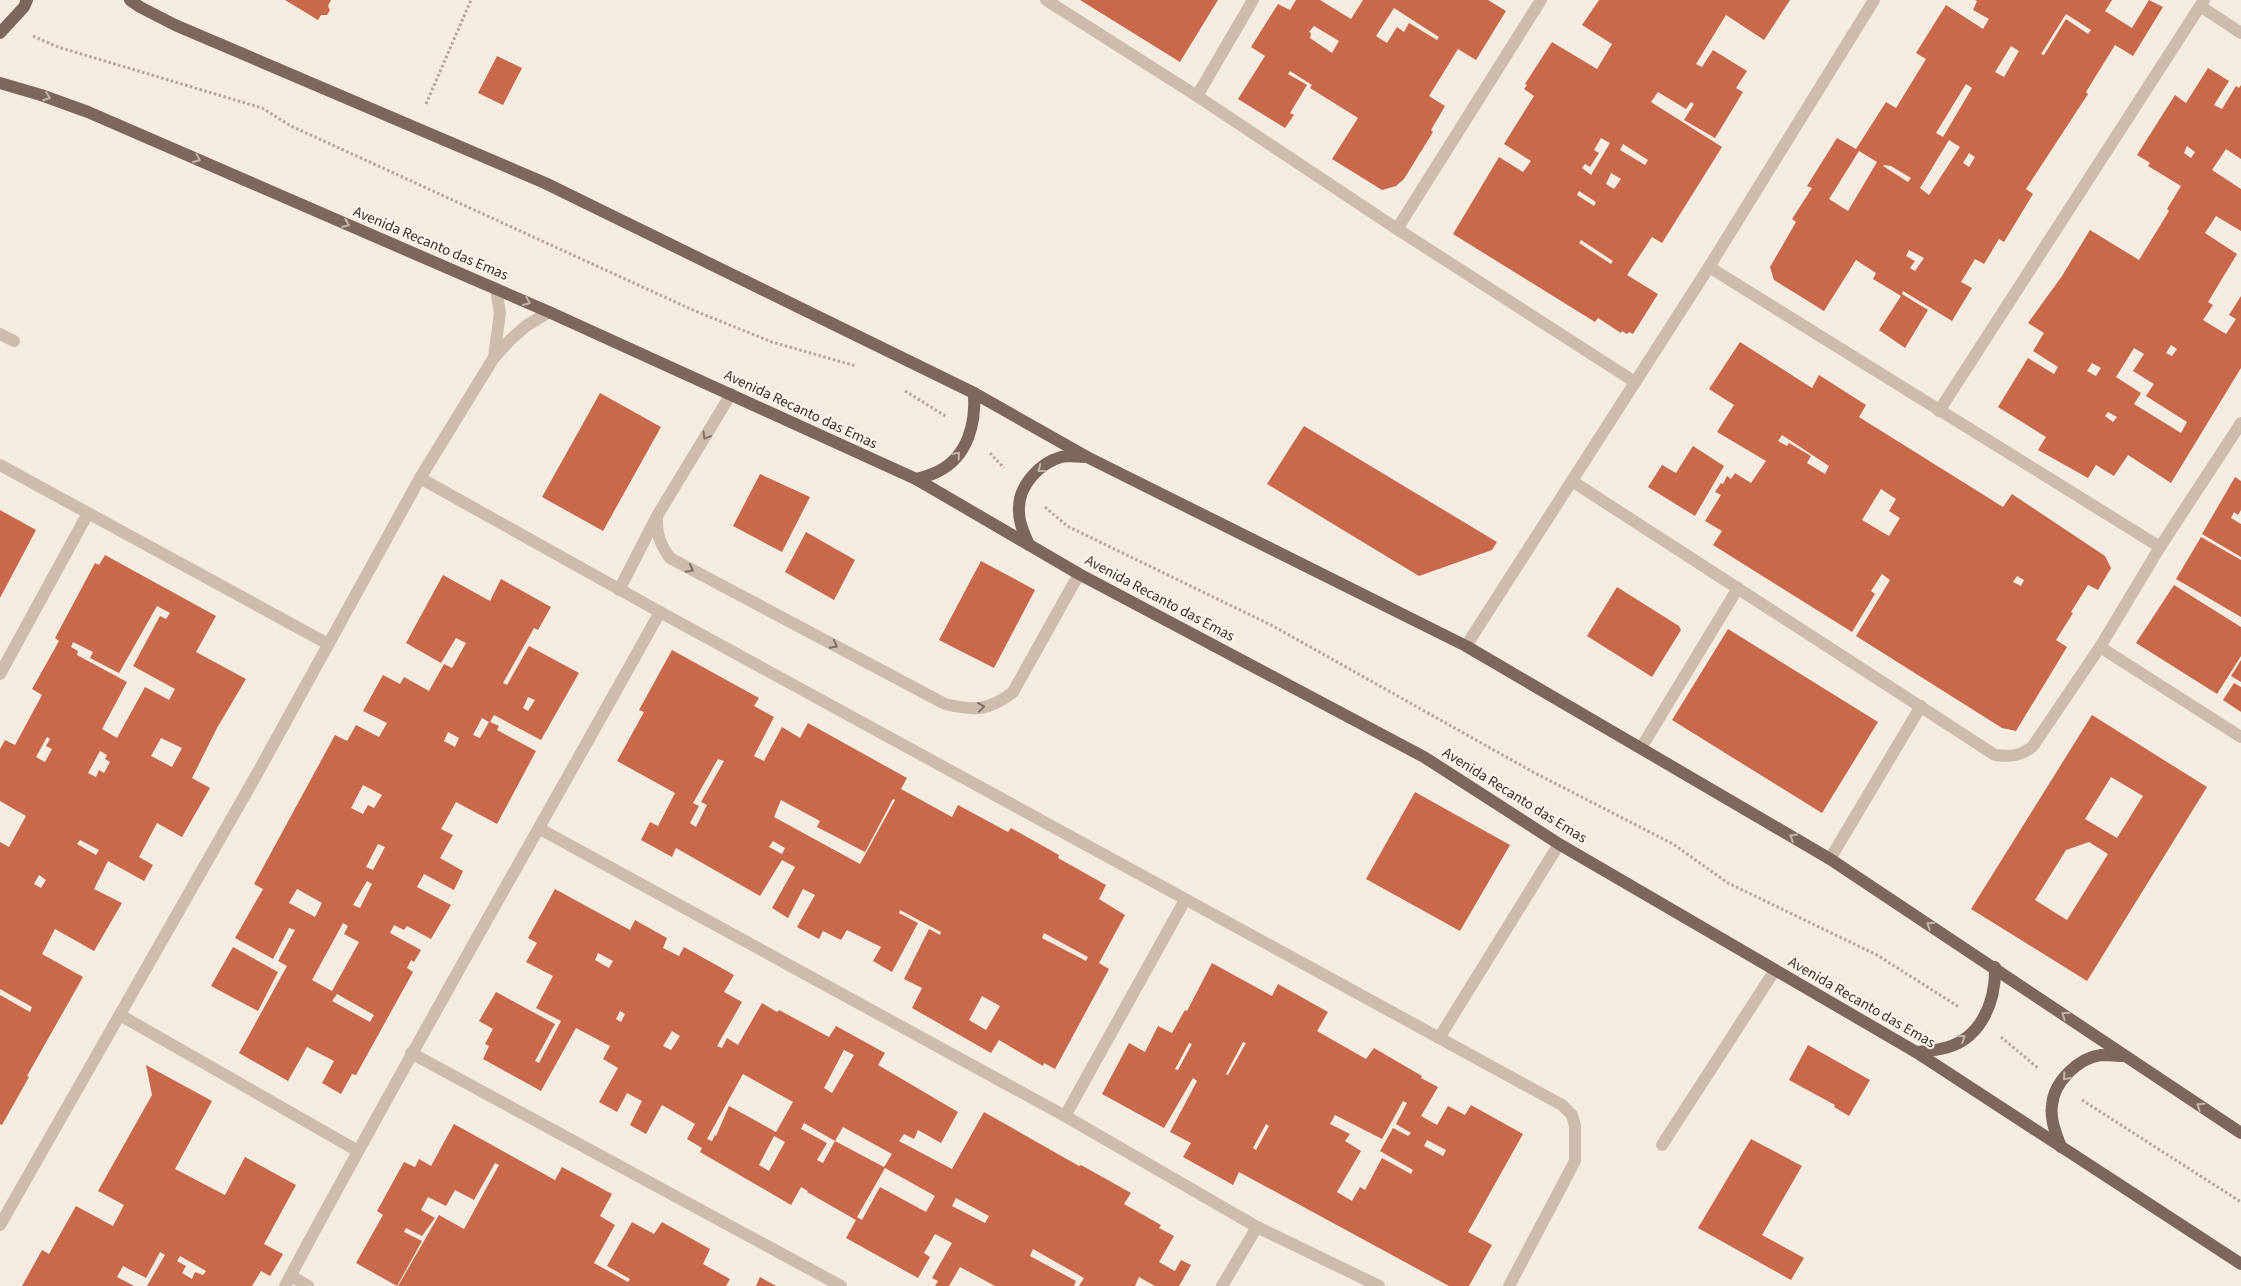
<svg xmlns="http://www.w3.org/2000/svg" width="2241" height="1286" font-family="'Source Sans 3',sans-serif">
<rect width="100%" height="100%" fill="#f4ebe1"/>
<g fill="#c8694b" fill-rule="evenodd">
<path d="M285,0H331L328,6L330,10L327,15H321L318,20Z"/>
<path d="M1080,0H1218L1180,62Z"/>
<path d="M1296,0H1320L1351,19L1363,0H1488L1506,11L1476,60L1458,49L1429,96L1445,106L1431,130L1433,132L1404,179L1396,186L1382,190L1332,159L1358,118L1310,88L1312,85L1290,71L1288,74L1307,85L1290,113L1294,115L1285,128L1238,99L1265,56L1251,47L1278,4L1290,10ZM1394,8L1439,37L1437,40L1409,23L1404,32L1397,27L1387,43L1376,36ZM1314,26L1339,41L1332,53L1310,38L1311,33L1309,32Z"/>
<path d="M1599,0H1790L1764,40L1726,15L1696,64L1702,67L1713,50L1747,71L1736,88L1743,92L1715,138L1684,120L1694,104L1691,102L1686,109L1658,92L1651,102L1722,147L1662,243L1652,237L1627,275L1658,294L1633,334L1629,332L1627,334L1622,331L1621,333L1598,318L1595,322L1453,234L1499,157L1523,172L1531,161L1504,144L1534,96L1524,89L1527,85L1525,84L1552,42L1597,69L1612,44L1582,25ZM1601,138L1610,143L1591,175L1582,168L1585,164L1590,167L1599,153L1594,150ZM1623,144L1648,160L1645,165L1620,150ZM1611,173L1621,179L1614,189L1606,184ZM1579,191L1596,202L1594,206L1577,195ZM1581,240L1613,261L1611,264L1579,243Z"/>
<path d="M1975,0H2112L2105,11L2132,28L2149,0L2163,7L2133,56L2115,45L2086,92L2088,94L2026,189L2033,194L2004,242L1999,239L1984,264L1975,259L1961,282L1972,288L1952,321L1903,291L1902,294L1928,310L1905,348L1879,330L1901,296L1873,279L1876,273L1856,260L1824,311L1774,280L1770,267L1796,222L1792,219L1812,188L1807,186L1837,138L1856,149L1886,102L1896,108L1926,59L1916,53L1946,5L1983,29L1989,19L1973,10L1977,1ZM2066,14L2091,30L2088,34L2066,19L2044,55L2041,54ZM2011,46L2019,51L2004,77L1995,72ZM1966,84L1972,88L1943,137L1936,133ZM1949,140L1960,147L1929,195L1920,188ZM1859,151L1877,162L1848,211L1829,199ZM1969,153L1975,157L1969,167L1963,163ZM1884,165L1891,166L1911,178L1908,182L1883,166ZM1909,250L1924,258L1915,271L1910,268L1915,261L1906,256Z"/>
<path d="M497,56L522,68L503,105L478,93Z"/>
<path d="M2208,68L2229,81L2214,105L2222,109L2236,86L2239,88L2241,85V159L2226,149L2212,170L2241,189V231L2216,216L2205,233L2237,254L2208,302L2213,305L2203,320L2226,334L2236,319L2229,315L2241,296V368L2171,483L2128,455L2114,476L2096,465L2088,478L2038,450L2046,437L1998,407L2028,358L2054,374L2058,367L2033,351L2044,333L2028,323L2062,276L2090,230L2139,260L2169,211L2167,209L2181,186L2148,166L2150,163L2137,155L2175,95L2186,103ZM2187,146L2195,152L2191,158L2184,153ZM2171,345L2177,349L2172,356L2166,353ZM2134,348L2144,354L2133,371L2154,384L2146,396L2187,422L2181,433L2134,404L2141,393L2116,377ZM2092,363L2101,368L2096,376L2087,371ZM2108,412L2117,417L2113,422L2105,416Z"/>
<path d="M1740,342L1812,388L1819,375L1866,405L1859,417L2003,507L2012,494L2105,556L2111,568L2098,590L2088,585L2071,612L2073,613L2056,640L2067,647L2016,731L2002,728L1856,636L1890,580L1882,574L1871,591L1875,594L1852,632L1713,545L1722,531L1705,521L1721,495L1715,492L1721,483L1723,484L1727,476L1731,479L1735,473L1751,483L1766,461L1717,432L1734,405L1709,389ZM1782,435L1829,466L1825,474L1807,463L1811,456L1789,443L1787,446L1778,441ZM1881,489L1896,499L1889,511L1900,518L1889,536L1862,520ZM2017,576L2024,580L2021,586L2013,582Z"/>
<path d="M600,393L661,427L603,531L542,497Z"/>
<path d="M1304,426L1497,542L1492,550L1419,576L1267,484Z"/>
<path d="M1693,446L1724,466L1695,516L1648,487L1662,465L1676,473Z"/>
<path d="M760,474L810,497L782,552L733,526Z"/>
<path d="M2235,477L2241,481V510L2238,515L2234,512L2231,518L2241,524V557L2202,534Z"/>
<path d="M0,510L36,530L0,598Z"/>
<path d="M806,532L855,560L834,600L785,572Z"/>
<path d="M2201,537L2241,560V617L2176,579Z"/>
<path d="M105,555L216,616L196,652L246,679L217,728L192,778L210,788L182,837L157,823L139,857L153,865L144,881L108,861L94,889L122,903L94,951L55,929L42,954L83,977L27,1076L29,1077L2,1125L0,1124V995L30,1012L32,1007L0,989V842L9,847L26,816L0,801V749L5,740L15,745L42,695L32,689L59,641L55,638L95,563L99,565ZM157,606L170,613L166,619L160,616L133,666L175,689L169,700L145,687L117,738L102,729L127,682L77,655L78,651L71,647L73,642L93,652L90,658L119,673ZM47,737L50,739L46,746L52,749L45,762L36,757ZM161,738L182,748L172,767L151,756ZM100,751L107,755L105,759L110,762L104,773L99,770L96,777L88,773ZM80,840L99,850L96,855L77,844ZM39,875L46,880L41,888L34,884Z"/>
<path d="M981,561L1035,590L994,668L939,640Z"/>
<path d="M443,575L490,601L501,579L551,607L538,630L534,628L503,683L507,685L529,646L579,673L541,740L494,715L490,722L499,726L497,730L536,751L497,824L456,802L441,829L453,835L440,858L463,871L454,890L424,874L417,887L451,905L431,939L407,926L404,930L394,925L390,933L421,950L414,962L411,960L407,968L413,972L356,1075L352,1074L341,1094L322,1083L334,1061L307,1047L288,1081L239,1053L287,966L278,961L295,930L289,928L273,959L235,938L263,889L254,884L335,735L347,741L356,725L379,737L387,723L363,711L383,675L400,684L404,677L429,691L444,664L452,668L466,643L456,638L441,663L406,643ZM528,697L535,700L528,711L523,708ZM482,718L489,722L480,738L473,735ZM448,732L459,738L455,747L444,741ZM363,785L382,795L374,808L368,805L363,814L351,808ZM378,844L385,847L373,870L366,867ZM367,881L372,884L360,908L353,905ZM297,889L322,903L315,917L289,903ZM343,923L348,926L344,934L359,942L332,991L312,980ZM337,994L374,1015L370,1022L332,1001Z"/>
<path d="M2174,585L2241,627V656L2217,694L2136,643Z"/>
<path d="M1617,587L1679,626L1681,630L1652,677L1587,636Z"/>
<path d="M1728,629L1878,722L1822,813L1672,720Z"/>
<path d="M672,650L759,698L754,706L774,717L754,756L764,761L782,727L800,738L808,723L907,778L901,789L952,817L958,805L1008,832L1011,828L1059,855L1058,858L1106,885L1099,899L1125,915L1099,963L1109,969L1055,1069L1044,1063L1043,1066L999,1040L991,1053L912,1008L922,988L904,979L929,929L940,935L941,932L900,910L899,913L918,923L892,972L873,961L881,947L847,930L841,940L823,931L819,939L797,927L815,895L803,889L788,918L772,908L795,867L782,860L760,896L676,848L672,857L641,840L650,822L658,826L675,793L617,761L644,712L639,710ZM718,759L724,761L701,802L707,805L696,827L690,823L699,806L693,803ZM893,799L895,800L860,864L774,817L781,800L820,821L817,827L865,852ZM773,841L785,848L782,854L769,847ZM1044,933L1088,957L1086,961L1042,938ZM982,996L1000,1006L986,1030L969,1020Z"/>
<path d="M2241,660V682L2231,676Z"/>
<path d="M2234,683L2241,687V712L2223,700Z"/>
<path d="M2092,715L2207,787L2087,981L1971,909ZM2111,777L2143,796L2117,838L2085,819ZM2089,842L2108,854L2067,920L2035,900L2066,850Z"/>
<path d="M1415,792L1510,845L1460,931L1366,879Z"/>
<path d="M555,889L630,930L635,920L667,938L663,948L679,956L684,947L734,975L724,992L742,1002L717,1046L722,1048L727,1038L738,1045L762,1003L777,1012L779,1010L829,1037L836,1026L885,1053L878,1065L958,1112L941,1143L918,1130L914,1139L904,1134L899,1141L952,1169L984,1112L1079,1166L1081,1165L1131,1193L1124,1204L1161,1225L1159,1228L1174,1236L1159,1262L1175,1271L1181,1260L1191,1265L1179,1286H1155L1139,1277L1135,1286H1079L1084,1278L1033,1249L1030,1256L1076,1281L1074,1286H995L960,1267L949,1286H935L938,1281L932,1278L952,1243L935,1234L924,1253L930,1257L918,1278L846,1238L856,1220L807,1192L808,1191L801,1187L791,1205L700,1152L702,1148L687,1139L695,1124L662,1105L646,1134L630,1125L642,1101L627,1093L617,1112L599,1102L618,1068L603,1059L610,1046L576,1028L541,1091L483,1059L489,1046L485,1044L493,1029L479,1021L496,992L555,1024L535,1061L539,1063L561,1021L536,1008L553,976L526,962L537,943L528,938ZM598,953L613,961L609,968L595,960ZM620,1011L625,1014L621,1022L616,1019ZM672,1031L680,1036L671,1050L663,1046ZM844,1050L854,1055L832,1093L824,1088ZM743,1074L793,1102L776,1132L729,1106L716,1136L715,1135L712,1141L707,1139ZM804,1123L835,1141L843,1127L892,1154L884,1167L835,1141L823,1163L817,1160L827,1143L801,1129ZM774,1136L785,1142L769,1171L759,1165ZM885,1168L935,1196L926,1212L880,1187L862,1220L857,1217ZM956,1198L989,1216L985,1223L952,1206Z"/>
<path d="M233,947L278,972L258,1011L211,986Z"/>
<path d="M1212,963L1272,996L1278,984L1328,1012L1317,1031L1366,1059L1374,1048L1422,1076L1421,1078L1438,1087L1421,1116L1437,1125L1448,1106L1465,1115L1471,1105L1523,1134L1468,1232L1492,1245L1469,1286H1449L1239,1172L1233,1185L1183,1157L1191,1143L1170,1132L1197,1081L1193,1078L1164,1128L1102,1094L1129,1043L1145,1052L1158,1026L1172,1033L1185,1010L1187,1011ZM1243,1042L1246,1043L1228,1075L1226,1074ZM1189,1043L1192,1044L1178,1070L1175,1069ZM1403,1101L1407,1103L1396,1124L1411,1133L1408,1136L1393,1128L1380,1151L1413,1170L1411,1174L1382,1158L1365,1190L1360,1187L1352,1201L1337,1192L1361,1151L1345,1141L1350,1134L1330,1124L1335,1115L1382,1139ZM1266,1124L1269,1126L1256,1150L1253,1148ZM1427,1140L1446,1150L1443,1156L1424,1146Z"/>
<path d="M1808,1045L1870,1080L1849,1116L1834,1107L1835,1105L1789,1080Z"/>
<path d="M146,1065L212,1101L175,1169L225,1195L245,1157L296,1185L264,1244L283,1254L282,1256L270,1276L261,1271L252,1286H147L165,1255L160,1252L146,1278L123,1266L117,1277L134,1286H22L42,1250L49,1254L76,1206L113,1226L124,1205L98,1191L152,1095ZM180,1256L206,1271L203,1275L195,1272L192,1279L182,1273L186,1266L177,1261Z"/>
<path d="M454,1124L555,1180L562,1167L612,1194L600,1216L615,1225L594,1263L628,1282L630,1279L607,1266L632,1222L654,1234L662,1222L710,1249L703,1264L730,1279L726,1286H398L439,1215L464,1229L499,1165L495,1163L474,1200L455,1190L446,1206L428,1197L421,1210L435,1218L422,1236L406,1228L404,1232L422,1241L397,1286L356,1263L383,1215L377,1211L404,1162L415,1167L419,1159L431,1166Z"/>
<path d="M1751,1139L1802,1166L1762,1235L1804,1258L1791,1280L1698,1228Z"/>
<path d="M760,1277L776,1286H756Z"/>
</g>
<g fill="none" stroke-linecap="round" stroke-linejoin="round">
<g stroke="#b9a596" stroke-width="3" stroke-dasharray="2.5 2.5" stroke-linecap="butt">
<path d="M33,36L58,47L262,108L291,126L695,311L772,342L856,366"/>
<path d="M426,104L471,0"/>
<path d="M905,391L947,417"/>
<path d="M990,453L1004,468"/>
<path d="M1045,507L1067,526L1273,626L1533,772L1673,844L1728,883L1877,955L1959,1007"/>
<path d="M2001,1037L2038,1068"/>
<path d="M2082,1100L2241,1202"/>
</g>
<g stroke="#cdbbac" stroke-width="12">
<path d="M1046,0L1197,96L1397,229L1635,382"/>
<path d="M2200,6L2241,33"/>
<path d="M1197,96L1253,0"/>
<path d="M1397,229L1541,0"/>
<path d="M1709,267L2160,547"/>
<path d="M0,334L14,341"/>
<path d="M494,357L500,313L496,289"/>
<path d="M731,394L657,516C656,534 660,544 670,558L945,704C974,711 989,711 1013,692L1079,574"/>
<path d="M1939,411L2204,0"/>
<path d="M0,465L328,644"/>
<path d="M1572,481L1995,755C2011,757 2021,756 2033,746L2100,647L2160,547L2241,423"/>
<path d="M619,590L656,518"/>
<path d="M660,612L1562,1105L1572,1115L1575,1126V1161L1509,1286"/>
<path d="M1466,646L1709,267L1874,0"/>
<path d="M2100,647L2241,737"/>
<path d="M0,674L87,515"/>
<path d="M1641,748L1738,588"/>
<path d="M540,829L1065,1116L1257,1227L1379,1286"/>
<path d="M1830,859L1921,706"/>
<path d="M120,1015L358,1151"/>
<path d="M1439,1038L1559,844"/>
<path d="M411,1053L841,1286"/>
<path d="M1065,1116L1185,900"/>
<path d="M1662,1145L1775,970"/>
<path d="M0,1225L258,772L420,478L493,359L510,340L526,326L549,312"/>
<path d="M291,1276L308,1286"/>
<path d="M285,1286C406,1059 535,837 660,612L420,478"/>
<path d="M1222,1286L1257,1227"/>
</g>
<g stroke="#7d675c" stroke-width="12">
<path d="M130,0L140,7L175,25L545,183L974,393L1087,457L1466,646L1830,859L2241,1133"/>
<path d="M0,33L24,7L27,0"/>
<path d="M0,83L41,95L88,112L549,312L916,479L1079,574L1424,757L1559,844L1916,1052L2241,1264"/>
<path d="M916,479C923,477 932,475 939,471C968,456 976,423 974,393"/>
<path d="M1029,545C1024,533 1018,521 1019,508C1019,485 1040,463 1061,457C1068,455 1077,457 1084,457"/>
<path d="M1916,1052C1924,1051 1932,1051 1940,1049C1980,1042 1996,1003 1995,967"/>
<path d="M2061,1147C2056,1134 2050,1120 2052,1105C2054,1082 2078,1058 2101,1055C2109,1055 2117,1056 2125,1056"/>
</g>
</g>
<defs><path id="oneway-chevron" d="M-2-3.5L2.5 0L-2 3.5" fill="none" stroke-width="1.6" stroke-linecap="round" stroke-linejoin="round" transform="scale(1.25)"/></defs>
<g stroke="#c2b5ac">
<use href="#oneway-chevron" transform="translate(47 97) rotate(20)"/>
<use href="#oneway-chevron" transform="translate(197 159) rotate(23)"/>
<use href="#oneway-chevron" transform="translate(346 224) rotate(23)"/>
<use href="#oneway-chevron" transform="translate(527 302) rotate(23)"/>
<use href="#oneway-chevron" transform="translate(957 455) rotate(-49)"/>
<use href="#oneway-chevron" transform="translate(1041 469) rotate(143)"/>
<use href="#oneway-chevron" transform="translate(1793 837) rotate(-150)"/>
<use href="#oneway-chevron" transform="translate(1930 925) rotate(-147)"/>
<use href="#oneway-chevron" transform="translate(2065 1015) rotate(-146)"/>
<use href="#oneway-chevron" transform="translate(1962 1038) rotate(-33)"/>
<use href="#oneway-chevron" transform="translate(2066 1077) rotate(132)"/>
<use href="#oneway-chevron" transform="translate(2200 1106) rotate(-147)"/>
</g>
<g stroke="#7d6f65">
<use href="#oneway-chevron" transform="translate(706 436) rotate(121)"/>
<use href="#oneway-chevron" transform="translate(690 569) rotate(28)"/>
<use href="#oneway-chevron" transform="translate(834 645) rotate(28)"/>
<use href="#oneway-chevron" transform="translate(981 707) rotate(-7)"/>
</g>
<g text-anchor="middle" stroke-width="4" stroke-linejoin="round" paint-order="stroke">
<g font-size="15" fill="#3b302b" stroke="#fbf5ee">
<text transform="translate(431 243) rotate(23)" y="5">Avenida Recanto das Emas</text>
<text transform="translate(801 409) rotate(25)" y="5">Avenida Recanto das Emas</text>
<text transform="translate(1160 598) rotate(28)" y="5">Avenida Recanto das Emas</text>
<text transform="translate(1515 795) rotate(32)" y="5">Avenida Recanto das Emas</text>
<text transform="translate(1862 1002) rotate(30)" y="5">Avenida Recanto das Emas</text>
</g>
</g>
</svg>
